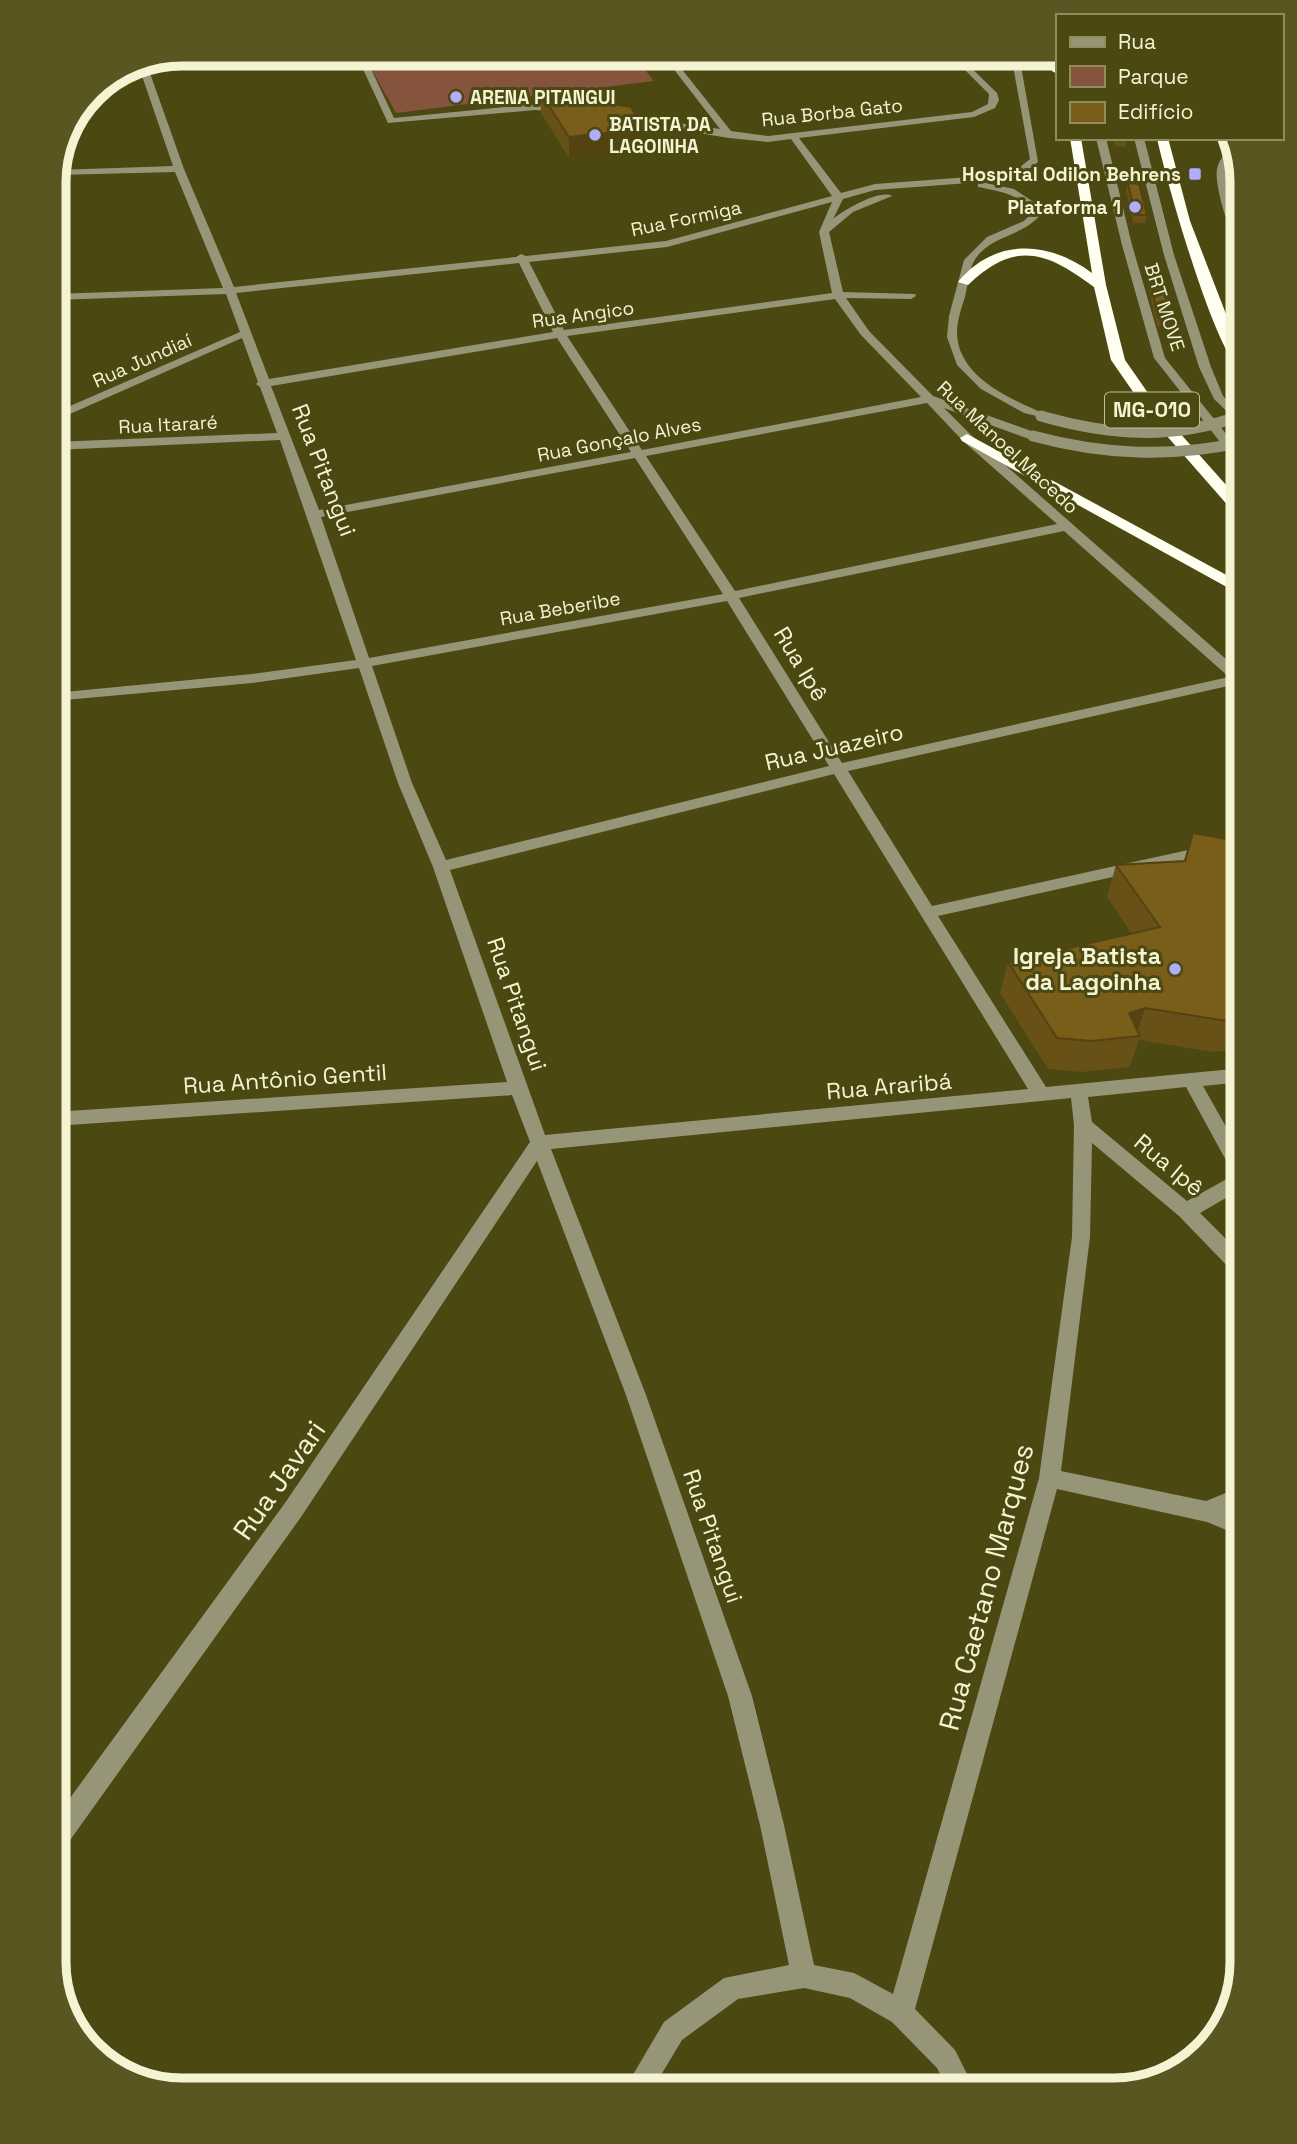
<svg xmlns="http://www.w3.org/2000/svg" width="1297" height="2144" font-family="'Space Grotesk',sans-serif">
<rect width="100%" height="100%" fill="#4b4812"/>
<path fill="#86543c" d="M363,54H632L654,81L396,113Z"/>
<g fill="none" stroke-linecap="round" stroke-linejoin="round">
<g fill="#969578" fill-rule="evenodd">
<path d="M356,54H364L394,118L535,104L567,109L563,112L535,110L388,123Z"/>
<path d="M662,54H671L677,62L740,54H769L680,67L731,131L768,136L972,112L988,104L989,94L950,55H958L997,93L999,100L995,108L974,117L799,138L841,193L875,184L996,175L1015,171L1030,159L1011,55H1019L1038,162L1021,175L996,181L875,190L843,199L833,219C844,210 880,189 892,196L853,212L829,232L843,292L915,294L916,296L911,299L846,298L869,331L933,396L1037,433V439H1029L944,408L971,435L1243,674V686L1237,684L848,771L932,906L1243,838V848L938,916L1046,1087L1243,1068V1082L1203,1086L1243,1157V1188L1200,1213L1243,1256V1277L1236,1275L1179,1216L1092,1143L1090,1237L1061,1471L1206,1501L1243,1486V1506L1231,1511L1243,1516V1537L1207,1522L1057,1489L915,2009L955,2050L975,2090H948L937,2068L892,2022L850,1998L804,1988L738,1999L682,2040L652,2090H624L664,2022L724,1978L789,1965L760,1825L728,1696L626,1395L537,1161L301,1517L63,1850L54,1853V1820L285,1503L530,1142L512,1095L54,1126V1112L507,1082L433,867L398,783L359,668L252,683L54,701V693L252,674L356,660L280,440L54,450V442L277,433L260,387L256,384L258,382L242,338L54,421V413L240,332L226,294L54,300V294L223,288L175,172L55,175L57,170L173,166L141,73H120L128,68H140L138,63L146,62L184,169L234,287L516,257L521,254L526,256L666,241L832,196L791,139L768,142L729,138L612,119L615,114L720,129ZM832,202L819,232L832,293L564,330L529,262L667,247ZM519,263L553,332L269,379L236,293ZM835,299L861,335L921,397L642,450L567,336ZM557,338L631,452L319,510L271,386ZM927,403L963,441L1057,524L735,591L646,456ZM635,458L723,594L369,658L321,517ZM1064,531L1229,677L842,763L739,598ZM727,601L829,766L446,860L412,783L372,666ZM834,774L1028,1089L545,1135L450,870ZM1186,1087L1234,1175L1187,1201L1092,1122L1088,1097ZM1071,1098L1074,1125L1072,1237L1039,1478L893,1994L854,1973L814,1965L784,1825L752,1696L646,1395L551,1149Z"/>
<path d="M1096,138H1106L1132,245L1165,358L1243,455V467L1239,466L1154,358L1122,245Z"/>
<path d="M1134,138H1144L1174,255L1211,367L1223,396L1243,417V427L1214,399L1199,367L1164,255Z"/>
<path d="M1235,147L1236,154C1212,176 1238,207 1243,231C1244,236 1243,243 1243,248C1230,241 1214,184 1217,169C1219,159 1226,152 1235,147Z"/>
<path d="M981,182L1014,189L1038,205L1040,215C1025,234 998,235 981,252C968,264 969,281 965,297C961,309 957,321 957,334C959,378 1011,399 1045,414V418L1024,413L981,389L957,365L947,337L949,316L964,260L987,237L1024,221L1030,215V208C1014,193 998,191 978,187V183Z"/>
</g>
<g fill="#fffff1" fill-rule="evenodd">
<path d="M1047,55H1057V74L1052,71Z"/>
<path d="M1070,138H1081L1106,285L1125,360L1162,413L1243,504V518L1238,517L1152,419L1111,360L1094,287C1046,251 1015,240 968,285L958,282C994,238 1048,240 1092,273Z"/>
<path d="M1157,138H1168L1190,221L1243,358V371C1217,362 1164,173 1157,138Z"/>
<path d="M967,434L1243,584V596L962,441L960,438Z"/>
</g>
<g stroke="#969578" stroke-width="11">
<path d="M1041,416C1110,436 1174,440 1243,415"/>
<path d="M1033,436C1104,455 1171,458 1243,442"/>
</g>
</g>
<g fill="#685116">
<path d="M540,92L639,122V143L635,144V151L569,158L541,113Z"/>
<path d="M1113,138H1127L1126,147L1115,146Z"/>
<path d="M1128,183L1147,215L1145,223H1133L1126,191Z"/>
<path d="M1150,278L1171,318L1169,326H1157L1148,286Z"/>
<path d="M1193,833L1243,844V1048L1214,1052L1139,1040L1130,1067L1081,1072L1048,1069L1000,993L1008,962L1132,934L1107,897L1116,865L1184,861Z"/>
</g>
<g fill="#554212">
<path d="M639,122V143L635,144V151L569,158V137Z"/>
<path d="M1145,1008L1136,1036L1129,1013Z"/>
</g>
<g fill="#795e1a" stroke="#554212" stroke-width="2">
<path d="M540,92L631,107L639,122L628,125L634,130L569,137Z"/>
<path d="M1128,183L1139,184L1147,215H1135Z"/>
<path d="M1150,278L1162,279L1171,318H1158Z"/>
<path d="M1193,833L1237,841L1243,844V1019L1227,1021L1145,1008L1129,1013L1140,1036L1091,1041L1057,1038L1008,962L1160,927L1116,865L1185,861Z"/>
</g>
<g fill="#b1adfa" stroke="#4b4812" stroke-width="2.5">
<circle cx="456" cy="97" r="7"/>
<circle cx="595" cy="135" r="7"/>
<rect x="1188" y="167" width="14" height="14" rx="3.5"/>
<circle cx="1135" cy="207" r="7"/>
<circle cx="1175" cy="969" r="7"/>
</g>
<g text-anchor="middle" stroke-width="6" stroke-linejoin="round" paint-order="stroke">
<g font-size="19" font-weight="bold" fill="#f5f4d2" stroke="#4b4812" text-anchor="start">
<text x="470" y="104">ARENA PITANGUI</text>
<text x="609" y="131">BATISTA DA<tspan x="609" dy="22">LAGOINHA</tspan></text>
<text x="1181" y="181" text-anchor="end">Hospital Odilon Behrens</text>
<text x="1121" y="214" text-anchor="end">Plataforma 1</text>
</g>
<g font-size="19" fill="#f5f4d2" stroke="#4b4812">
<text transform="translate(832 112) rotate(-6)" y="7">Rua Borba Gato</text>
<text transform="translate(686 218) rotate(-12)" y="7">Rua Formiga</text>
<text transform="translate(1165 307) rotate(72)" y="7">BRT MOVE</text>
<text transform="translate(583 314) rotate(-8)" y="7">Rua Angico</text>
<text transform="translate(142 360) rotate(-24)" y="7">Rua Jundiaí</text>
<text transform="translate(168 424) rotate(-3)" y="7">Rua Itararé</text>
<text transform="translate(619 439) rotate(-11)" y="7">Rua Gonçalo Alves</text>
<text transform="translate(1008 447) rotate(43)" y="7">Rua Manoel Macedo</text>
<text transform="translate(560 608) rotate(-10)" y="7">Rua Beberibe</text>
</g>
<rect fill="#4b4812" stroke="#c2c098" stroke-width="2" x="1105" y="392.5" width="94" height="35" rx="5"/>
<g font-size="21" font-weight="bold" fill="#f5f4d2">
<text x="1152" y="417">MG-010</text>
</g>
<g font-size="23" fill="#f5f4d2" stroke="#4b4812">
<text transform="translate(324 470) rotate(69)" y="8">Rua Pitangui</text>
<text transform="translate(801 664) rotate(59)" y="8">Rua Ipê</text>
<text transform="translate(834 747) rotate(-13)" y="8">Rua Juazeiro</text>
<text transform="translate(517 1004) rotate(71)" y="8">Rua Pitangui</text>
<text transform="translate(285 1079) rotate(-4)" y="8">Rua Antônio Gentil</text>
<text transform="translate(889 1086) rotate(-5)" y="8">Rua Araribá</text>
<text transform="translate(1169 1165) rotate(40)" y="8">Rua Ipê</text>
<text transform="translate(713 1536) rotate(71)" y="8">Rua Pitangui</text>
</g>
<g font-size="23" font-weight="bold" fill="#f5f4d2" stroke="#4b4812" text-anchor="end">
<text x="1161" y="964">Igreja Batista<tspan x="1161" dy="26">da Lagoinha</tspan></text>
</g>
<g font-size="28" fill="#f5f4d2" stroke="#4b4812">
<text transform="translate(279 1480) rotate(-55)" y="10">Rua Javari</text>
<text transform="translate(986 1587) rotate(-75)" y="10">Rua Caetano Marques</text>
</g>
</g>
<path d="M0 0H1297V2144H0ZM182 66H1114A116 116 0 0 1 1230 182V1962A116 116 0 0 1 1114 2078H182A116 116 0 0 1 66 1962V182A116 116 0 0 1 182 66Z" fill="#595621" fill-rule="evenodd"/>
<path fill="none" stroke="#f5f4d2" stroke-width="9" d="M182 66H1114A116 116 0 0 1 1230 182V1962A116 116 0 0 1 1114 2078H182A116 116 0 0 1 66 1962V182A116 116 0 0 1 182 66Z"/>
<rect x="1056" y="14" width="228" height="126" fill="#4b4812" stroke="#8f8d5f" stroke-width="2"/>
<rect x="1070" y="37" width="35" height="10" fill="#969578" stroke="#8f8d5f" stroke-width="2"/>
<text x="1118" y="49" font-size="21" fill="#f5f4d2">Rua</text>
<rect x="1070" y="66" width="35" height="21" fill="#86543c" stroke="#8f8d5f" stroke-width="2"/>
<text x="1118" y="84" font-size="21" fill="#f5f4d2">Parque</text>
<rect x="1070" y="102" width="35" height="21" fill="#795e1a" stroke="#8f8d5f" stroke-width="2"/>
<text x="1118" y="119" font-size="21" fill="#f5f4d2">Edifício</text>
</svg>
